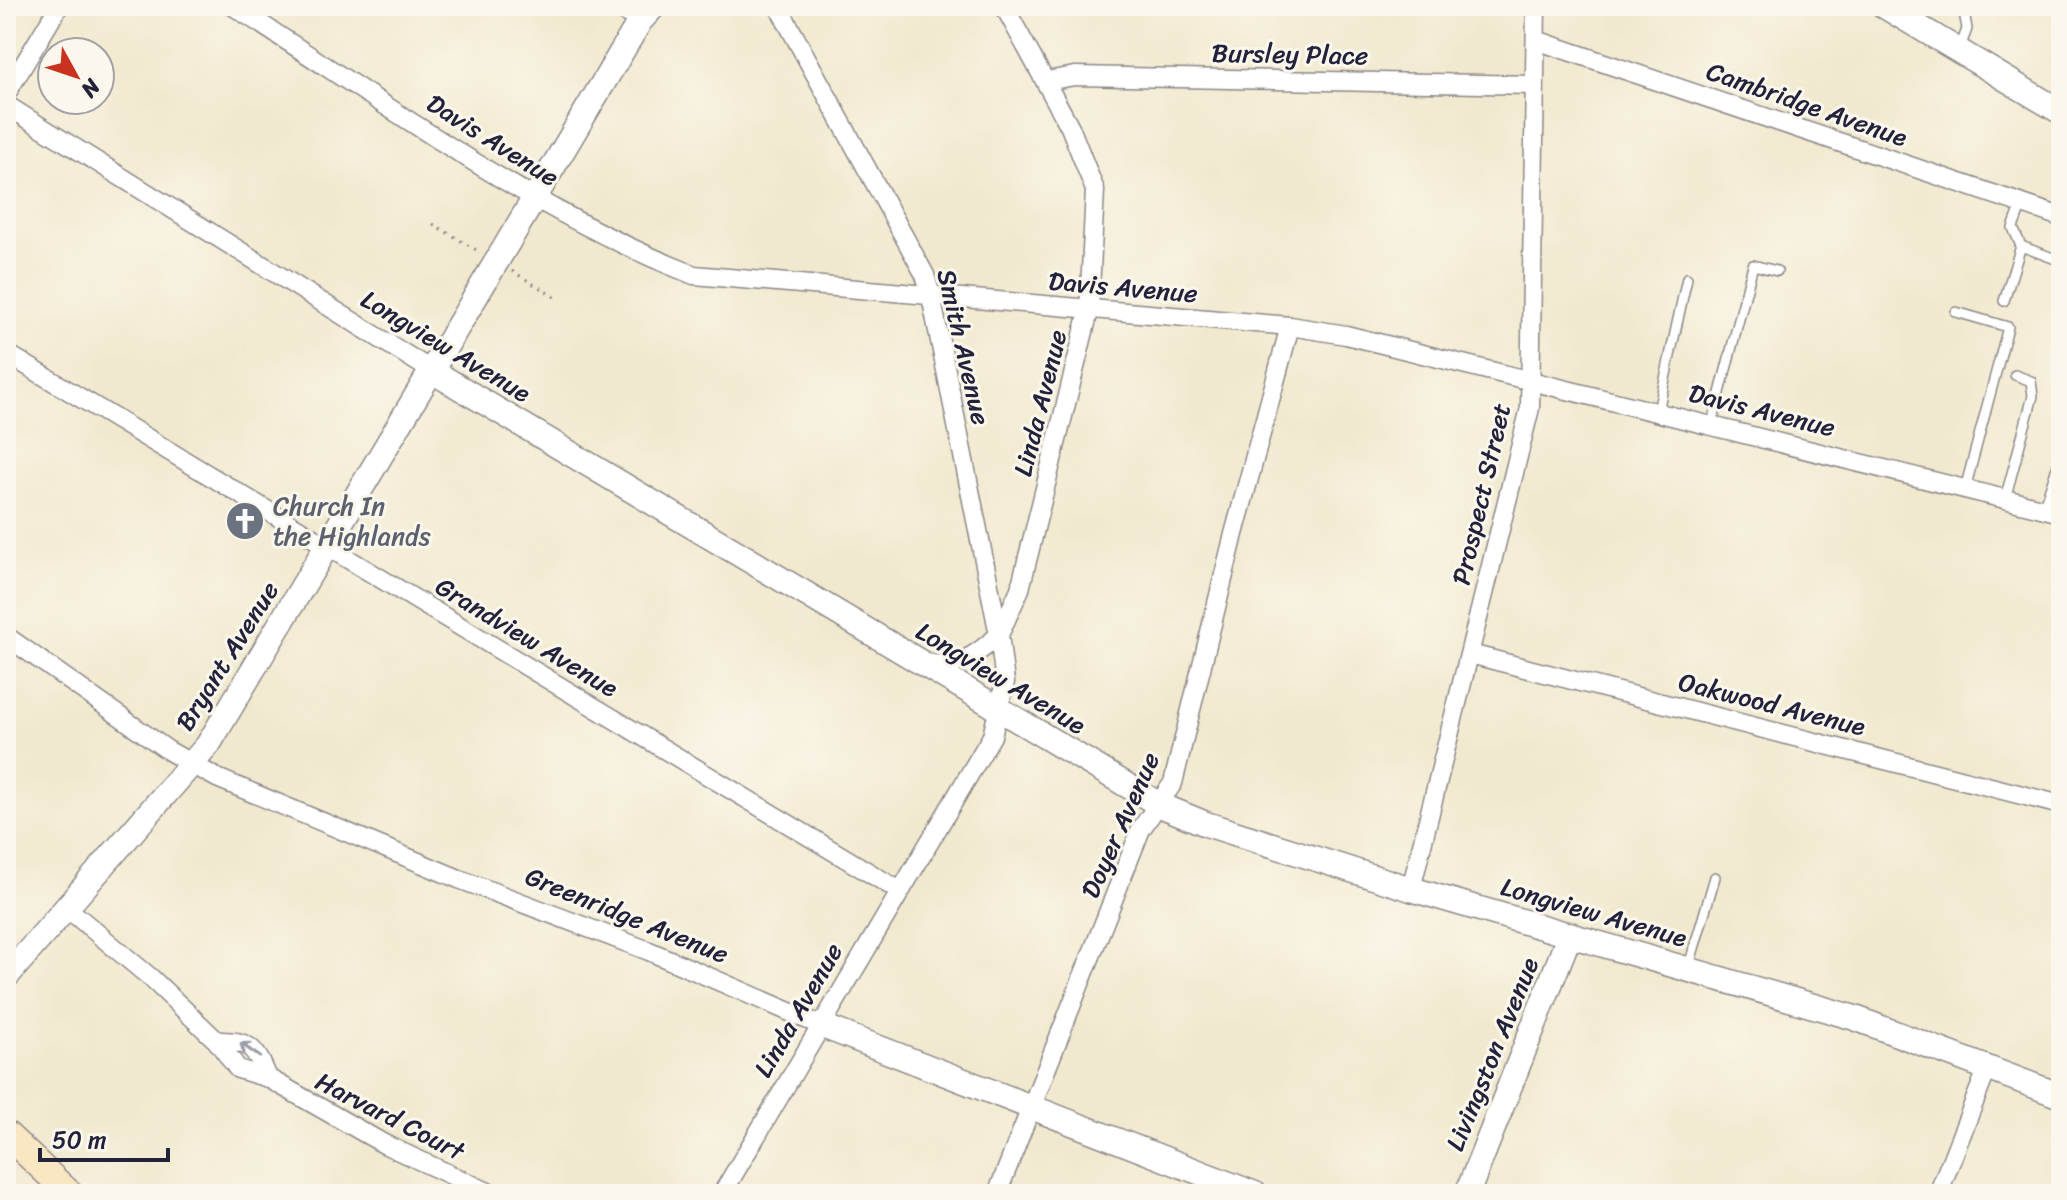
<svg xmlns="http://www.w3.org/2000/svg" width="2067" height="1200" font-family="Sriracha,sans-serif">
<rect width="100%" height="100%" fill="#fbf7ec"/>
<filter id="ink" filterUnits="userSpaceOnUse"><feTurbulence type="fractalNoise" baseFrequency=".0125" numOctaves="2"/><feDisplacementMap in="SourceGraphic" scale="16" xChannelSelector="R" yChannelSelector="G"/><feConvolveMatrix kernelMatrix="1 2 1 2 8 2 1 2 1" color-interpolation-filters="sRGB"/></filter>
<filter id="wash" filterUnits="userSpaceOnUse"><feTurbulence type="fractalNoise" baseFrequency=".006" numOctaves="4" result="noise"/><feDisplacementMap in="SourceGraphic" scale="32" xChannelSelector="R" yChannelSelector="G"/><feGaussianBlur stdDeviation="1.8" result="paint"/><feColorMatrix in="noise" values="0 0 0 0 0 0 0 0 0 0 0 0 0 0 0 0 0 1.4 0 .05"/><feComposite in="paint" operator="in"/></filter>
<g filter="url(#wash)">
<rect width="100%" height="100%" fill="#f1e9cf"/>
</g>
<g filter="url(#ink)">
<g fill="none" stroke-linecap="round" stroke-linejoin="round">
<defs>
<g id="service">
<path d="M1919,25L1926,6"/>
<path d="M1960,48L1967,29L1963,6"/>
<path d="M2021,246L2061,261"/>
<path d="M2004,301L2021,246L2013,228L2022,204"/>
<path d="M1956,312L2008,327L1965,489"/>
<path d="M1658,411L1687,278"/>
<path d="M1712,424L1753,265L1777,271"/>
<path d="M2005,499L2033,396L2031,381L2015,375"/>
<path d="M2043,509L2061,456"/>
<path d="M1688,969L1715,877"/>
</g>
<g id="minor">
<path d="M233,6C381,100 530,211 694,275L1290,326L1346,335L2061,513"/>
<path d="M615,6L640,21"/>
<path d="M778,6L925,275L931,296L999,635C976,655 959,669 928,663"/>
<path d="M1536,40L2061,217"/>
<path d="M1046,81L1075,76L1534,85"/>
<path d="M6,94L59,6"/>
<path d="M6,105L432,371"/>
<path d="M6,353L898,890"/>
<path d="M6,636L169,751L217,778L459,879L649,951L820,1025"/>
<path d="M1470,654L2061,805"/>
<path d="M1411,889L1530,408L1536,6"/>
<path d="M67,908L151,978L217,1041L238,1069L268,1078L384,1144L492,1194"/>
<path d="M217,1041C251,1040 256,1049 268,1078"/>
<path d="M722,1194L992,736L1005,682L999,635L1020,589L1089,311L1095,190L1070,127L1004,6"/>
<path d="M997,1194L1141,829L1173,783L1234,534L1290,326"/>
<path d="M1938,1194L1988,1067"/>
</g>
<g id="tertiary">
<path d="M1884,6L2061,112"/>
<path d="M432,371L1160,805L1206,824L1411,889L1855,1018L2061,1096"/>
<path d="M6,977L208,745L640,21L654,6"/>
<path d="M820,1025L1255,1194"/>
<path d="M1467,1194L1570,934"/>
</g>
<path id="secondary" d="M6,1134L70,1194"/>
</defs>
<use href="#service" stroke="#8a8685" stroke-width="12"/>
<use href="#minor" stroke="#8a8685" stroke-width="21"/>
<use href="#tertiary" stroke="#8a8685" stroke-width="27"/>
<use href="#secondary" stroke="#8a8685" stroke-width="29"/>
<g stroke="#8a8685" stroke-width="3" stroke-dasharray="2 6" stroke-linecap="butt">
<path d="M433,224L478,251"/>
<path d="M512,271L560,300"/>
</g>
<use href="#service" stroke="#fff" stroke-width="9"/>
<use href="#minor" stroke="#fff" stroke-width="18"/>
<use href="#tertiary" stroke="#fff" stroke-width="24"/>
<use href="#secondary" stroke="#f9e7c3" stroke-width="26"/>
</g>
<defs><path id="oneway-shaft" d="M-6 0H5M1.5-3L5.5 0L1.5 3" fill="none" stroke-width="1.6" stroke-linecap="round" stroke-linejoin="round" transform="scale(2)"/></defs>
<use stroke="#9c9ca7" href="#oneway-shaft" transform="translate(250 1050) rotate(-145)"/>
</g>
<defs>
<symbol id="church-disc" viewBox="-11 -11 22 22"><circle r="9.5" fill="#6b7280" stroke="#fbf7ec"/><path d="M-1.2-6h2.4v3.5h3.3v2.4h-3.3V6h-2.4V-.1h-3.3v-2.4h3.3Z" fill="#fff"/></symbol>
</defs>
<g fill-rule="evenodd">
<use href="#church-disc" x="223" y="499" width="44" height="44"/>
</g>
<g text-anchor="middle" stroke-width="6" stroke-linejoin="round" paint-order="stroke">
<g font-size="26" fill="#22223b" stroke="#fbf7ec">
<text transform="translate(1290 54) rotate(1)" y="9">Bursley Place</text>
<text transform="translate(1807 104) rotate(19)" y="9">Cambridge Avenue</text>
<text transform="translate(493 140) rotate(32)" y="9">Davis Avenue</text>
<text transform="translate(1123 287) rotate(5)" y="9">Davis Avenue</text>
<text transform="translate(446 346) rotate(31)" y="9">Longview Avenue</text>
<text transform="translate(964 347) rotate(77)" y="9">Smith Avenue</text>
<text transform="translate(1040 403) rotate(-76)" y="9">Linda Avenue</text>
<text transform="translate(1762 410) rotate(14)" y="9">Davis Avenue</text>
<text transform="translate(1481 494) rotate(-77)" y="9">Prospect Street</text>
<text transform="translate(527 637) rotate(31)" y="9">Grandview Avenue</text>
<text transform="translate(227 656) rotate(-58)" y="9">Bryant Avenue</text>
<text transform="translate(1001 678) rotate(31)" y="9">Longview Avenue</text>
<text transform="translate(1772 704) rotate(14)" y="9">Oakwood Avenue</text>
<text transform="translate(1120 825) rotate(-66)" y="9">Doyer Avenue</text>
<text transform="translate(1594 912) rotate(16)" y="9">Longview Avenue</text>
<text transform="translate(627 915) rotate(22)" y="9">Greenridge Avenue</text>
<text transform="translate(798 1010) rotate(-60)" y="9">Linda Avenue</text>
<text transform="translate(1492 1054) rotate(-68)" y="9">Livingston Avenue</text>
<text transform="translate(390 1116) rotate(27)" y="9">Harvard Court</text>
</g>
<g font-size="26" fill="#5b616d" stroke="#fbf7ec" text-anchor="start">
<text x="273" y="515">Church In<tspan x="273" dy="30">the Highlands</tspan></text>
</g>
</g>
<rect width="2067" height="1200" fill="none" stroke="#fbf7ec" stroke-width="32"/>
<g transform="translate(76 76) rotate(130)"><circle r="38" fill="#fbf7ec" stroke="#a4a2a5" stroke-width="2"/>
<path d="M0-6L14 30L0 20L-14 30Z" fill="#c8321e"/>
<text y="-12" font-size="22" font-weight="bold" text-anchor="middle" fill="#22223b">N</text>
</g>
<path d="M40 1148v12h128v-12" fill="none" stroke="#22223b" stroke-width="4"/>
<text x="52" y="1148" font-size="24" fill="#22223b" stroke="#fbf7ec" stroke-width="6" paint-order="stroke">50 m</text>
</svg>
